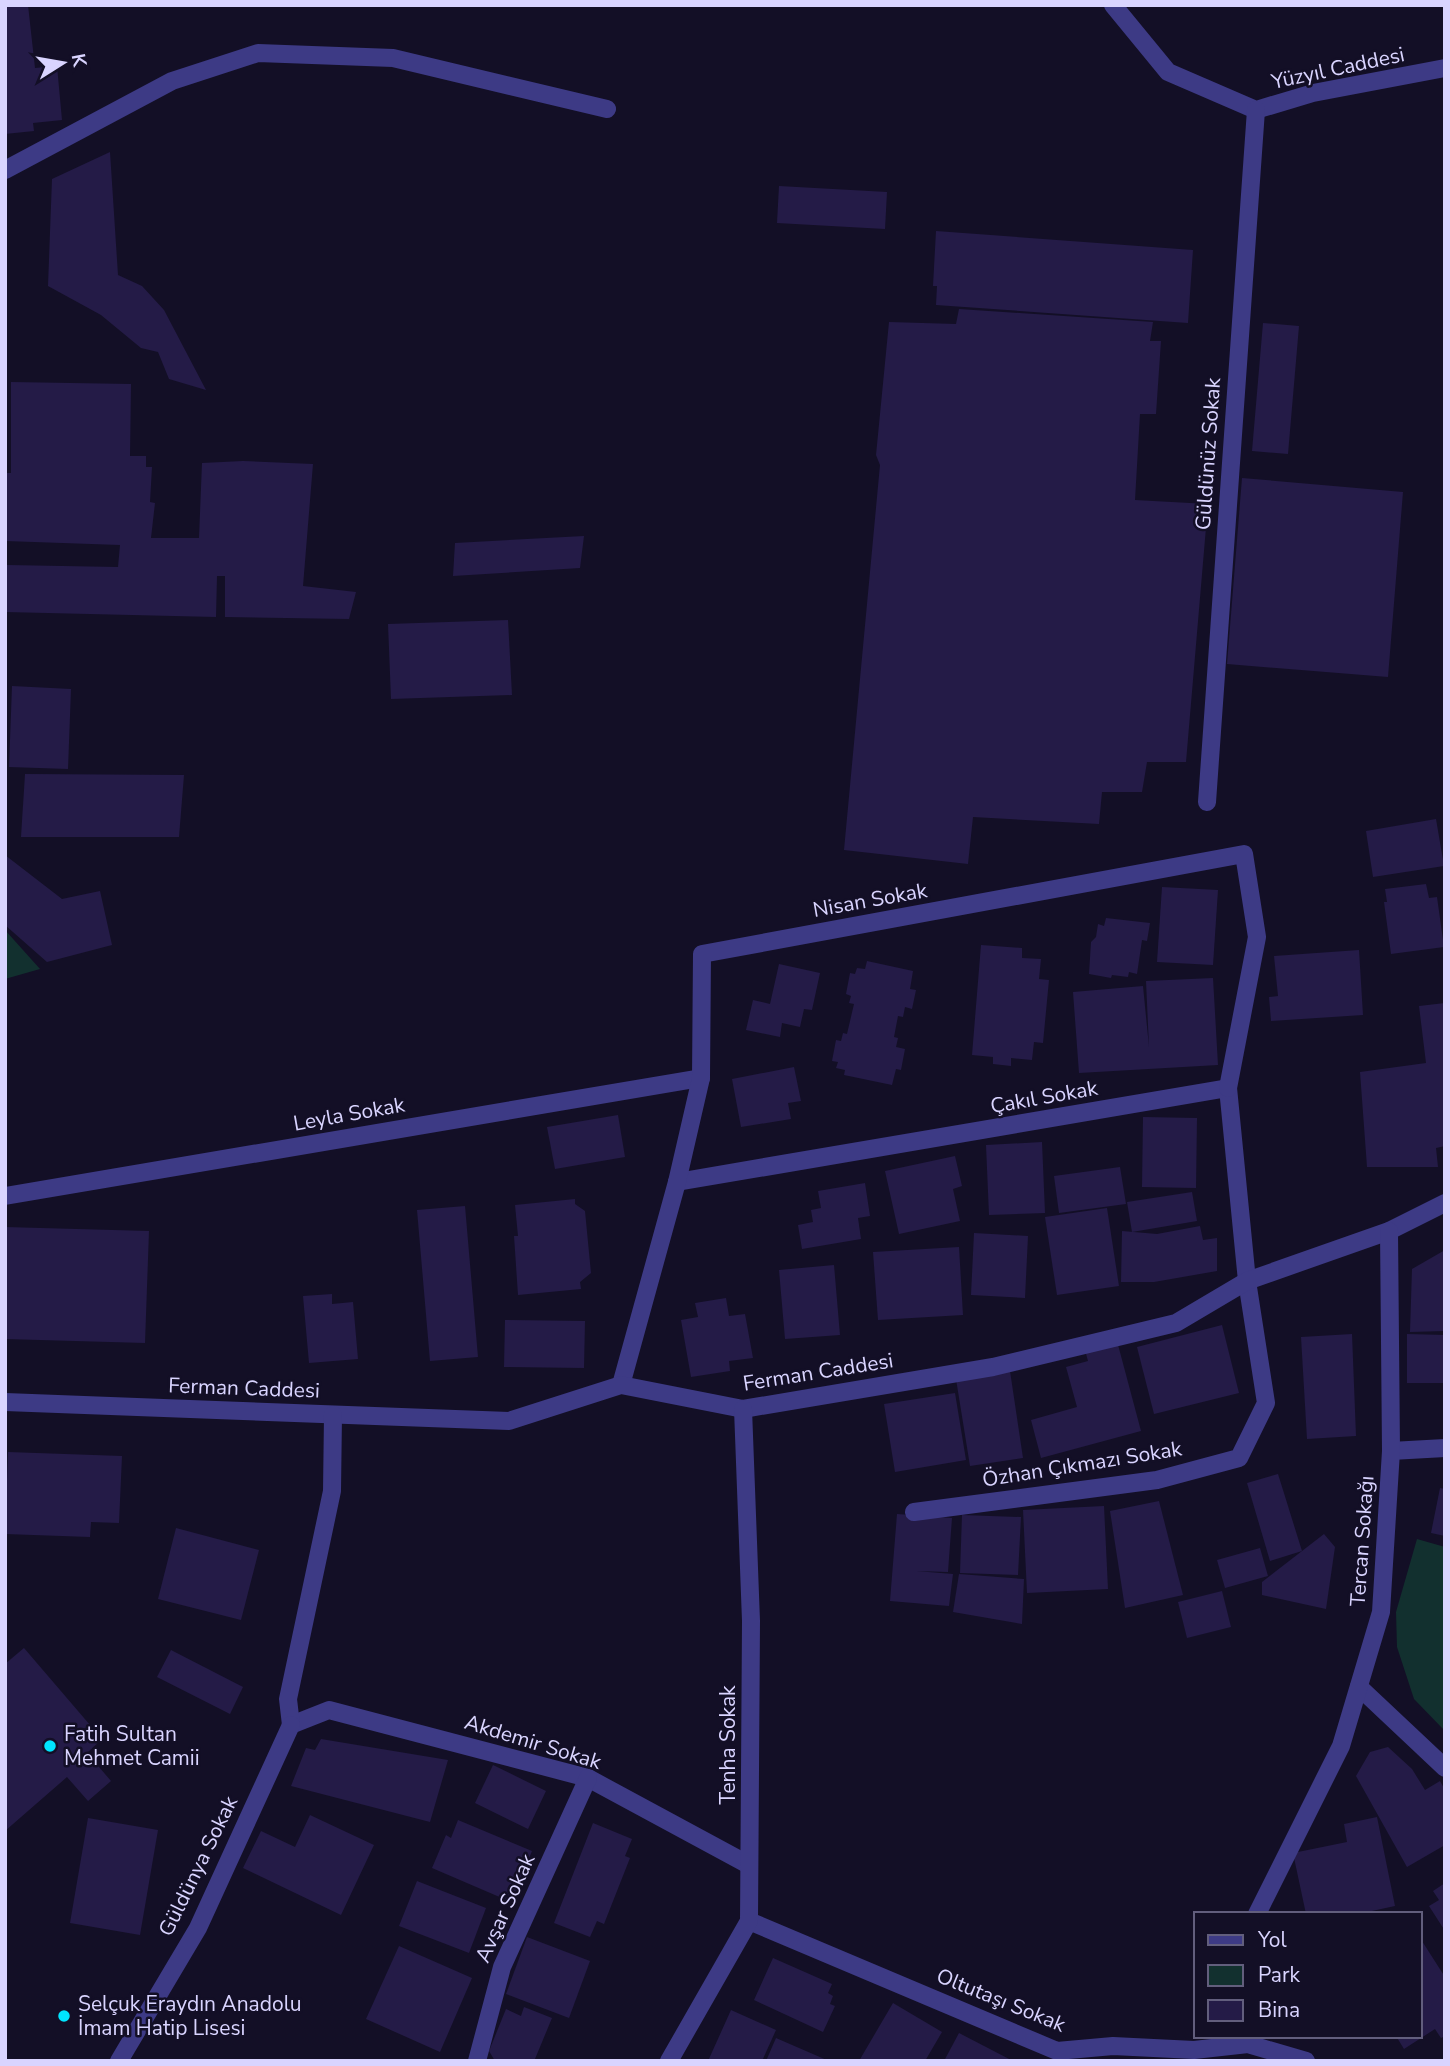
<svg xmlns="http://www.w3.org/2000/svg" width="1450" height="2066" font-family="'Nunito Sans',sans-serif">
<rect width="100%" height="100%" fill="#130f26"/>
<g fill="#12302f">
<path d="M5,930L40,969L5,979Z"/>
<path d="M1417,1539L1445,1547V1731L1414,1699L1397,1647L1396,1612Z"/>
</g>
<g fill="#241b47">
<path d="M28,5L35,68L57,66L62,120L33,123L34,131L5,134V7Z"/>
<path d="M110,152L118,275L142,286L164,310L206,390L169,379L158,352L141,348L101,315L48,286L52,179Z"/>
<path d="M779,186L887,192L885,229L777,223Z"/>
<path d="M936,231L1193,250L1188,323L936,305L937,286H933Z"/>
<path d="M959,309L1153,322L1150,341H1161L1156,414H1140L1135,500L1208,504L1186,762H1147L1142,792H1102L1099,824L973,817L968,864L844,850L880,465L876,455L889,322L956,324Z"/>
<path d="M1263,323L1299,326L1288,454L1252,451Z"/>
<path d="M11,382L131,384L130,456H146V467H152L150,502L155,503L151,538H199L202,463L243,461L313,464L303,586L356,592L349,619L225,617V576H217L216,617L5,612L7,565L118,567L120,545L5,541V473H11Z"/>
<path d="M1242,478L1403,492L1388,677L1227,664Z"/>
<path d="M584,536L580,568L453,576L455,543Z"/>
<path d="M508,620L512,695L391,699L388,624Z"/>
<path d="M12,686L71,689L68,769L9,767Z"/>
<path d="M25,774L184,775L179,837H21Z"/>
<path d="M1436,819L1444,866L1373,877L1366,831Z"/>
<path d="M5,855L62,899L100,891L112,945L47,962L5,925Z"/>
<path d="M1426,884L1429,898L1437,897L1444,947L1391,954L1384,902H1387L1385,889Z"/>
<path d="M1162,887L1218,890L1213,965L1157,962Z"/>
<path d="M1106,918L1150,923L1147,941L1142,940L1137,974L1129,972L1128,977L1112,975L1111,978L1089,974L1091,942L1096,937L1098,924L1104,926Z"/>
<path d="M981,945L1022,948V958L1041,959L1039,979L1049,980L1043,1043L1034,1042L1032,1060L1011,1058V1066L993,1064V1057L972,1055Z"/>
<path d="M1359,950L1363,1015L1271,1021L1269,997L1278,996L1274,956Z"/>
<path d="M867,961L913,971L910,989L916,990L912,1009L905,1007L903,1017L898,1016L894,1037L898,1038L896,1047L905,1049L901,1070L896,1069L892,1085L844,1075L845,1070L836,1068L838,1062L832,1061L836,1040L841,1041L843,1033L847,1034L854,1004L849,1003L851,996L846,994L850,973L855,974L857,968L865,969Z"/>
<path d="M779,964L820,973L812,1010L804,1009L800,1027L782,1023L780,1037L746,1030L753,1000L770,1004Z"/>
<path d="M1213,978L1218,1065L1079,1073L1073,992L1143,986L1149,1047L1146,981Z"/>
<path d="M1445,1003V1146L1436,1148L1438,1167H1367L1360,1072L1426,1063L1419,1006Z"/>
<path d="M794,1067L801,1101L788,1103L791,1119L741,1127L732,1079Z"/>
<path d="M618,1115L625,1157L555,1169L547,1127Z"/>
<path d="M1143,1117L1197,1118L1196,1188L1142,1187Z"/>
<path d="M1042,1142L1045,1213L989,1215L986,1145Z"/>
<path d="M955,1156L962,1186L953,1189L960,1221L899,1234L885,1171Z"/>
<path d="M1120,1167L1126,1204L1059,1213L1054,1176Z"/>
<path d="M865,1183L870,1216L858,1218L861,1239L802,1249L798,1225L813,1222L811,1210L821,1208L818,1191Z"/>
<path d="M1192,1192L1197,1221L1132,1232L1127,1202Z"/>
<path d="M575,1199V1204L585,1211L591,1273L580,1282L581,1289L518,1295L514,1236H518L515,1205Z"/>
<path d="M465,1206L478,1357L430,1361L417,1210Z"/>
<path d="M1107,1208L1119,1286L1057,1295L1045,1217Z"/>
<path d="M1200,1226L1203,1240L1217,1238V1271L1154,1282H1121L1122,1231L1157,1234Z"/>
<path d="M5,1227L149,1231L145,1343L5,1339Z"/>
<path d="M974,1233L1028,1236L1025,1298L971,1295Z"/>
<path d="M959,1247L963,1315L878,1320L873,1252Z"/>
<path d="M1445,1250V1331L1410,1332L1412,1269Z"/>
<path d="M834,1265L840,1335L785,1339L779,1270Z"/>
<path d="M332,1294V1304L353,1302L358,1359L309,1363L303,1296Z"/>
<path d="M726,1298L729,1316L745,1314L753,1358L729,1361L730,1371L691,1377L681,1320L698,1317L695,1303Z"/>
<path d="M505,1320L585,1321L584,1368L504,1367Z"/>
<path d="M1222,1325L1239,1393L1154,1414L1137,1347Z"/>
<path d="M1352,1334L1356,1436L1307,1439L1301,1337Z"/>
<path d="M1407,1334L1445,1335V1383H1407Z"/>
<path d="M1117,1341L1141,1431L1041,1458L1031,1420L1077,1407L1066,1367L1088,1361L1085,1350Z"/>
<path d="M1010,1371L1023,1458L970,1466L956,1379Z"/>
<path d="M955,1393L966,1460L895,1472L884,1404Z"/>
<path d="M8,1452L122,1456L119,1523L91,1522L90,1537L5,1534Z"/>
<path d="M1278,1474L1302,1551L1270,1561L1247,1483Z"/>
<path d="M1440,1488L1445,1489V1536L1431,1533Z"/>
<path d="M1159,1501L1183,1595L1125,1608L1110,1511Z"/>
<path d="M1104,1506L1108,1589L1027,1593L1023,1510Z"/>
<path d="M897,1514L952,1518L948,1572L916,1571L953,1574L949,1606L890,1601Z"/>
<path d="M962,1515L1021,1517L1018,1575L960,1573Z"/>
<path d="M176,1528L259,1550L241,1620L158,1599Z"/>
<path d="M1324,1534L1335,1547L1326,1609L1262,1595V1582Z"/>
<path d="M1260,1548L1268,1576L1225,1588L1217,1560Z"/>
<path d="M959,1574L1024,1579L1022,1624L953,1612Z"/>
<path d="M1222,1591L1231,1627L1187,1638L1178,1602Z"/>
<path d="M24,1648L102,1739L87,1753L111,1781L88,1801L67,1777L5,1831V1664Z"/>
<path d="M171,1650L243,1687L230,1714L157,1677Z"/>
<path d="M321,1739L448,1760L430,1822L291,1786L306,1748L315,1750Z"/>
<path d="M1388,1747L1412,1769L1425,1790L1440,1781L1445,1790V1845L1407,1867L1356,1776L1370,1752Z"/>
<path d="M493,1765L546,1791L528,1829L475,1803Z"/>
<path d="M310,1815L374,1845L341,1915L243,1868L261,1831L295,1847Z"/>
<path d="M1377,1817L1395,1906L1358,1914H1306L1293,1853L1347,1842L1344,1824Z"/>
<path d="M88,1818L158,1830L140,1935L70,1923Z"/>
<path d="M458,1820L532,1851L511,1902L432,1868L446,1835L451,1838Z"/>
<path d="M593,1823L632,1839L625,1856L630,1858L604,1924L597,1921L590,1937L554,1923Z"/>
<path d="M417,1881L486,1908L469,1953L399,1926Z"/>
<path d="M1445,1883V1931L1429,1906L1439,1900L1433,1891Z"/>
<path d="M527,1937L590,1961L569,2018L506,1994Z"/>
<path d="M1420,1938L1445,1977V2036L1441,2038L1435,2029L1404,2049L1396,2036H1420Z"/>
<path d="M399,1946L472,1978L440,2052L366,2019Z"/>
<path d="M773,1958L832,1984L828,1993L833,1996L830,2004L835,2006L823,2032L754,2000Z"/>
<path d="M893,2003L942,2032L925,2061H859Z"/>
<path d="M524,2007L552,2018L535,2059L495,2061L489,2051L506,2009L521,2016Z"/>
<path d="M731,2010L776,2030L762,2061H708Z"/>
<path d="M959,2033L1013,2061H944Z"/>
<path d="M776,2038L829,2061H766Z"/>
</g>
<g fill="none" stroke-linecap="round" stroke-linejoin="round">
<g stroke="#3d3a85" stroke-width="18">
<path d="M1113,5L1168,72L1256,110L1313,93L1445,68"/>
<path d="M5,170L172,81L258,53L393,58L607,109"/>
<path d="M1207,802L1256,110"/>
<path d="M677,1182L1228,1088L1247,1281L1266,1403L1239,1458L1157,1480L914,1512"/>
<path d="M5,1196L701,1078"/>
<path d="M621,1385L677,1182L701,1078L702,954L1244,854L1257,937L1228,1088"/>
<path d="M5,1402L509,1421L621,1385L743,1409L993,1367L1176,1323L1247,1281L1389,1231L1445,1203"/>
<path d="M1391,1451L1445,1448"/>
<path d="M1359,1687L1445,1768"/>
<path d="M291,1725L329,1710L588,1778L749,1865"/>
<path d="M291,1725L288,1699L332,1491L333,1415"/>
<path d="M1257,1914L1341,1746L1381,1612L1391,1451L1389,1231"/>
<path d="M749,1921L1057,2051L1113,2046L1194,2050L1248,2044L1306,2061"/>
<path d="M119,2061L198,1928L291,1725"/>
<path d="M477,2061L502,1967L588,1778"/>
<path d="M669,2061L749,1921L751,1621L743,1409"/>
</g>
</g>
<g fill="#00e5ff" stroke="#130f26" stroke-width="2.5">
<circle cx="50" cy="1746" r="7"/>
<circle cx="64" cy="2016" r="7"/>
</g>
<g text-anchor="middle" stroke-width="5" stroke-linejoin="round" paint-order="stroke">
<g font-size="21" fill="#d9d4ff" stroke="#130f26">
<text transform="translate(1338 68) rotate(-12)" y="7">Yüzyıl Caddesi</text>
<text transform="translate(1208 454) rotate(-86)" y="7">Güldünüz Sokak</text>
<text transform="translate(870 900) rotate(-10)" y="7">Nisan Sokak</text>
<text transform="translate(1044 1097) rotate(-10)" y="7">Çakıl Sokak</text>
<text transform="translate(349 1114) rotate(-10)" y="7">Leyla Sokak</text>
<text transform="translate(818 1372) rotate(-9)" y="7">Ferman Caddesi</text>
<text transform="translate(244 1388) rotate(2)" y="7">Ferman Caddesi</text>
<text transform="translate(1082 1464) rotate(-9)" y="7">Özhan Çıkmazı Sokak</text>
<text transform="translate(1362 1541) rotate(-86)" y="7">Tercan Sokağı</text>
<text transform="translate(533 1742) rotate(17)" y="7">Akdemir Sokak</text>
<text transform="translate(728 1745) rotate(-90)" y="7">Tenha Sokak</text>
<text transform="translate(198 1866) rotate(-64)" y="7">Güldünya Sokak</text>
<text transform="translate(505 1908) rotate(-66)" y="7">Avşar Sokak</text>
<text transform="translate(1001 2000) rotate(22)" y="7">Oltutaşı Sokak</text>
</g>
<g font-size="21" fill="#d9d4ff" stroke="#130f26" text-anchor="start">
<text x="64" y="1741">Fatih Sultan<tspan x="64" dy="24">Mehmet Camii</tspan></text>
<text x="78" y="2011">Selçuk Eraydın Anadolu<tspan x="78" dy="24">İmam Hatip Lisesi</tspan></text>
</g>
</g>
<rect width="1450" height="2066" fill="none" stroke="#d9d4ff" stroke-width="14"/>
<rect x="1194" y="1912" width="228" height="126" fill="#130f26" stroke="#625e7d" stroke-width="2"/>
<rect x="1208" y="1935" width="35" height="10" fill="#3d3a85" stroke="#625e7d" stroke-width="2"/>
<text x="1258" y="1947" font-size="21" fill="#d9d4ff">Yol</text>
<rect x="1208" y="1965" width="35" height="21" fill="#12302f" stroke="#625e7d" stroke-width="2"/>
<text x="1258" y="1982" font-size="21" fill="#d9d4ff">Park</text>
<rect x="1208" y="2000" width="35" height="21" fill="#241b47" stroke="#625e7d" stroke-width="2"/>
<text x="1258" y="2017" font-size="21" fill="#d9d4ff">Bina</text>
<g transform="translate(63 63) rotate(79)" stroke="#130f26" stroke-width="5" paint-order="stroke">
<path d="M0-5L12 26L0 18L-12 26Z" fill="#d9d4ff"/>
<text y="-10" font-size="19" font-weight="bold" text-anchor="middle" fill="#d9d4ff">K</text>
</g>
</svg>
